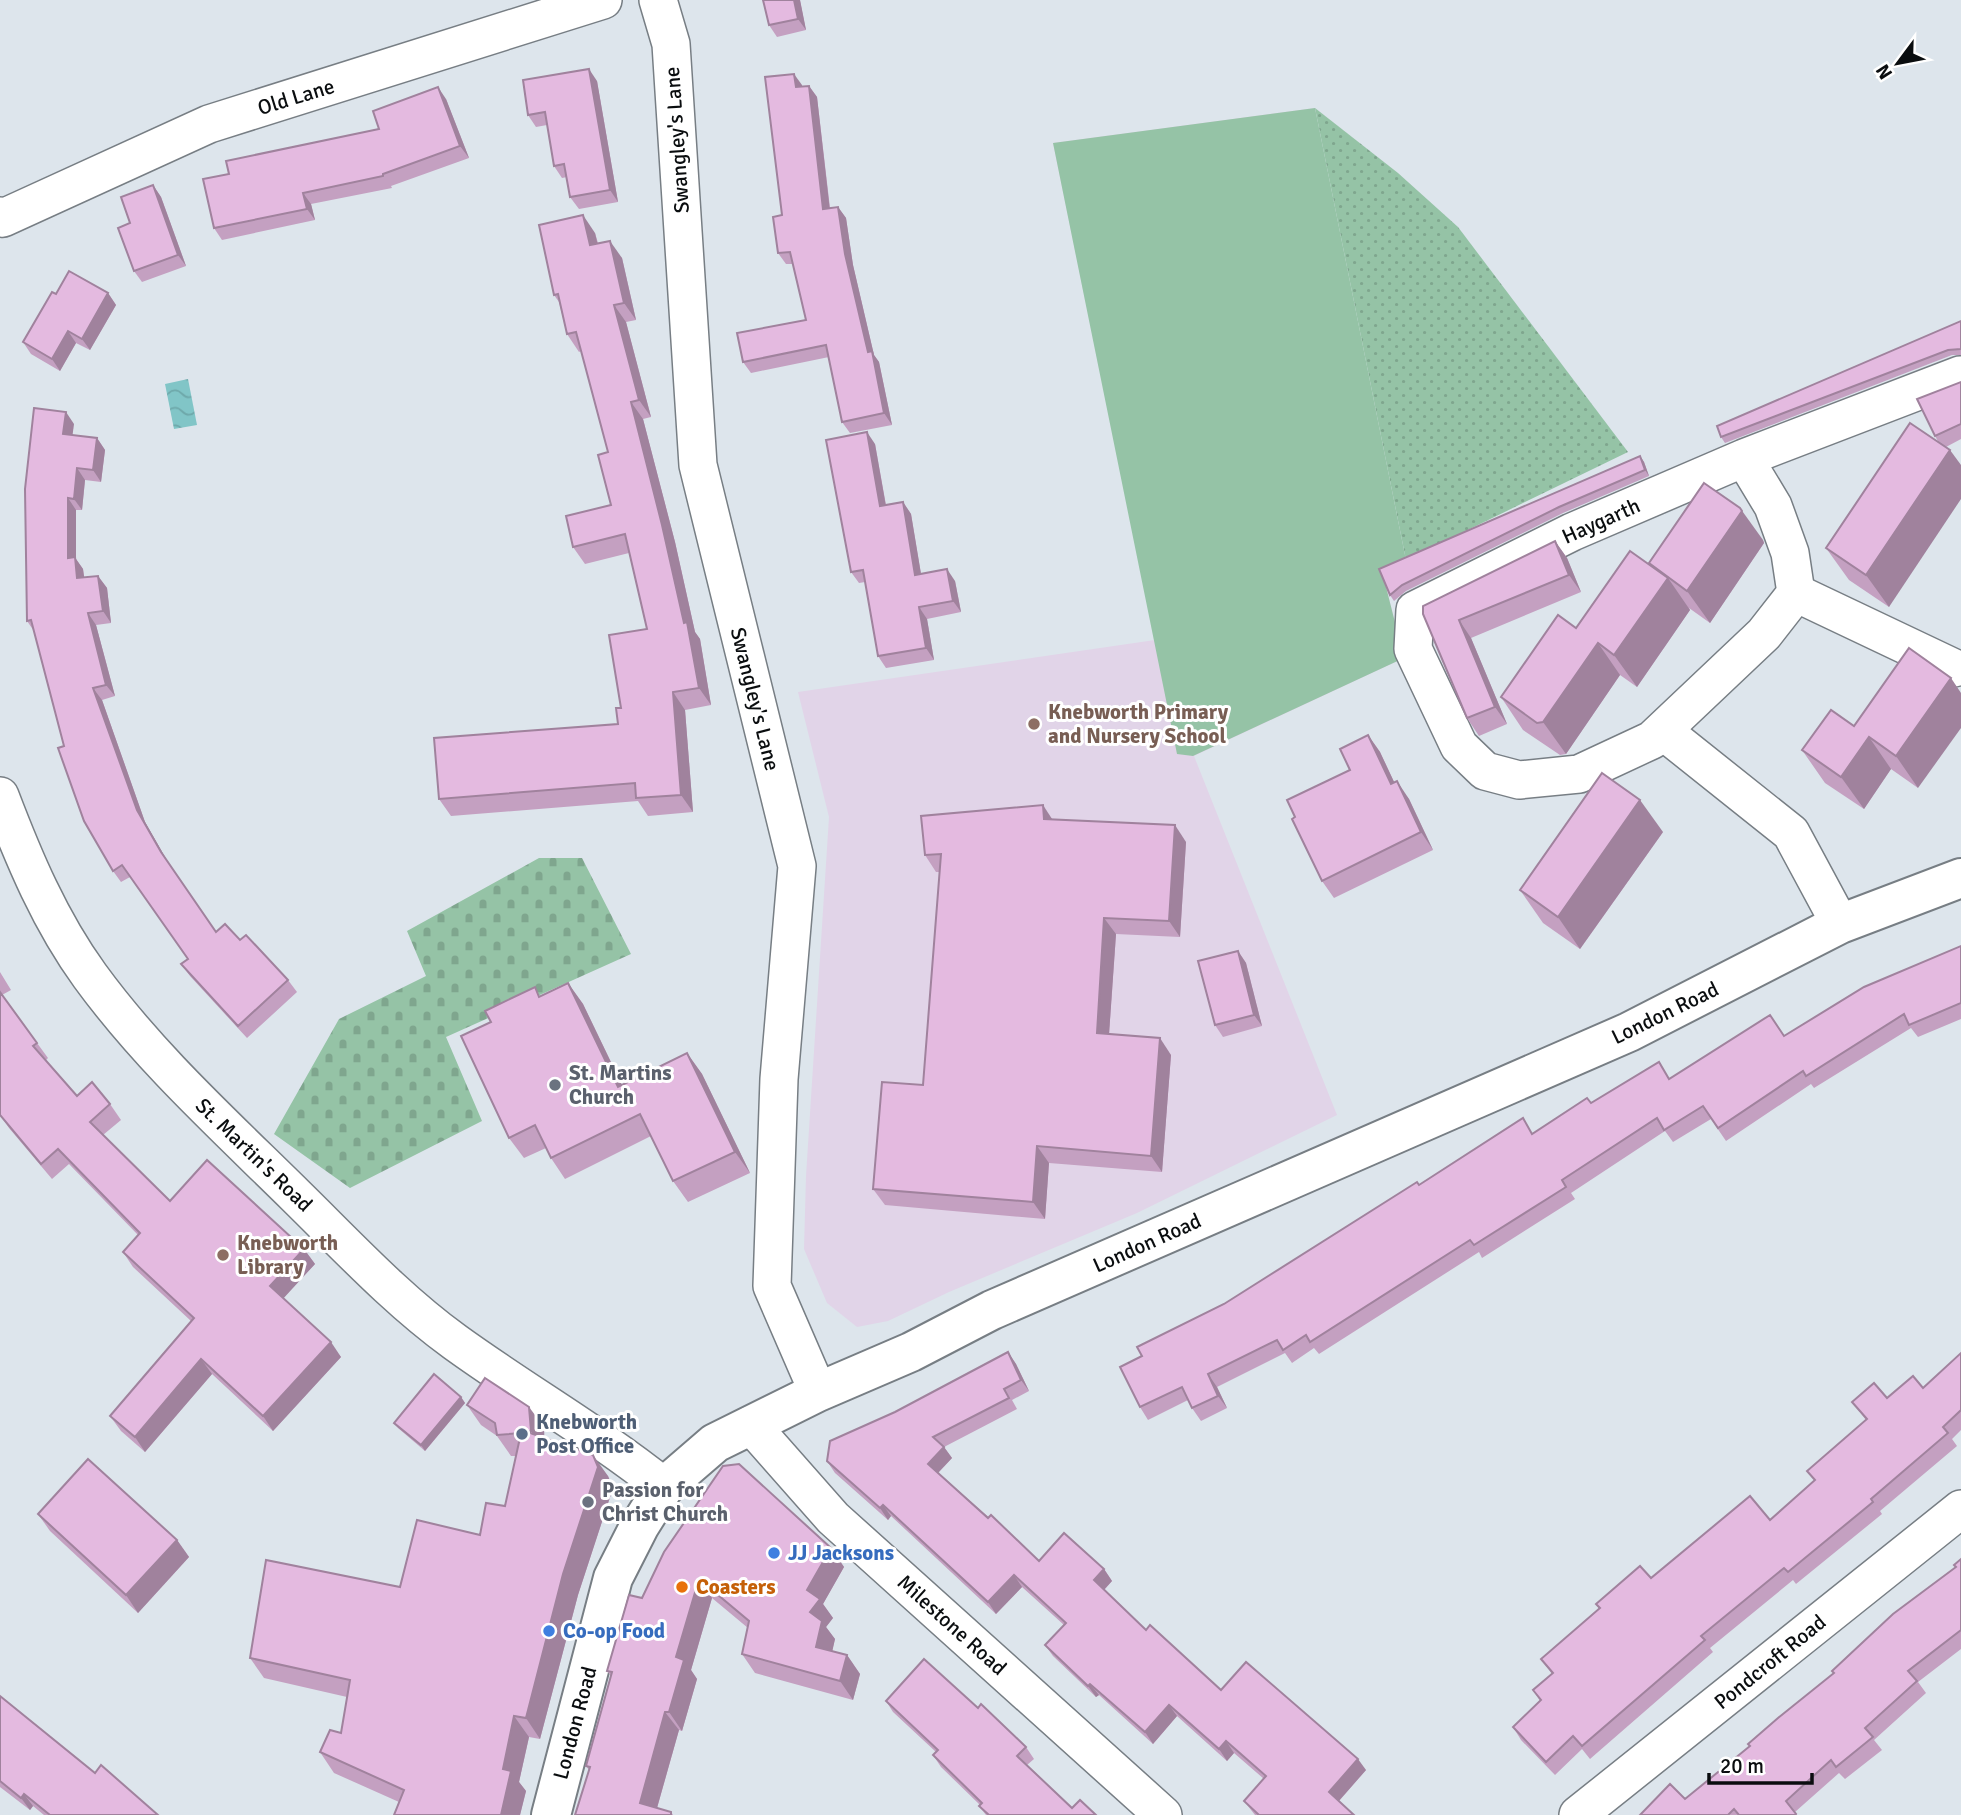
<svg xmlns="http://www.w3.org/2000/svg" width="1961" height="1815" font-family="Signika,sans-serif">
<defs>
<pattern id="grass-dots" width="8" height="8" patternUnits="userSpaceOnUse" patternTransform="scale(1.75)"><rect width="8" height="8" fill="#95c3a6"/><path d="M2 2h.1M6 6h.1" fill="none" stroke="#7fa68e" stroke-width="1.8" stroke-linecap="round"/></pattern>
<pattern id="cemetery-stones" width="16" height="16" patternUnits="userSpaceOnUse" patternTransform="scale(1.75)"><rect width="16" height="16" fill="#95c3a6"/><path d="M2 7V4a2 2 0 0 1 4 0v3zM10 15v-3a2 2 0 0 1 4 0v3z" fill="#7fa68e"/></pattern>
<pattern id="water-waves" width="16" height="10" patternUnits="userSpaceOnUse" patternTransform="scale(1.75)"><rect width="16" height="10" fill="#81c5c7"/><path d="M0 5q4-4 8 0t8 0" fill="none" stroke="#6ea8aa"/></pattern>
</defs>
<rect width="100%" height="100%" fill="#dde5ec"/>
<path fill="#e1d4e8" d="M1315,108L1382,571L1404,658L1194,756L1337,1115L1137,1213L949,1292L888,1321L857,1327L827,1303L804,1249L806,1176L829,817L798,692L1155,640L1053,143Z"/>
<path fill="url(#grass-dots)" d="M1315,108L1398,173L1458,227L1628,452L1406,560Z"/>
<path fill="url(#cemetery-stones)" d="M539,858H582L631,954L446,1037L482,1121L350,1188L274,1134L339,1019L426,976L407,931Z"/>
<path fill="#95c3a6" d="M1315,108L1406,560L1382,571L1404,658L1193,756L1177,754L1053,143Z"/>
<path fill="url(#water-waves)" d="M188,379L197,425L174,429L165,384Z"/>
<g fill="none" stroke-linecap="round" stroke-linejoin="round">
<defs>
<g id="minor">
<path d="M658,0L671,44L698,465L797,866L779,1079L772,1286L818,1392"/>
<path d="M0,216L3,218L209,124L603,0"/>
<path d="M1744,458L1773,506L1790,553L1796,593L1764,634L1652,740L1579,774L1519,780L1485,771L1459,746L1413,649L1415,610L1572,532L1744,458L1960,375"/>
<path d="M1796,593L1954,668"/>
<path d="M1663,731L1791,833L1840,924"/>
<path d="M0,796C24,859 50,921 90,976C149,1057 224,1125 296,1196C347,1246 397,1300 455,1342C524,1392 598,1434 664,1487"/>
<path d="M751,1425L833,1518L1163,1815"/>
<path d="M1578,1815L1961,1509"/>
</g>
<path id="secondary" d="M551,1815L613,1578L640,1525L664,1487L715,1443L818,1392L911,1352L992,1310L1629,1032L1840,924L1961,878"/>
</defs>
<use href="#minor" stroke="#777e84" stroke-width="40"/>
<use href="#secondary" stroke="#777e84" stroke-width="42"/>
<use href="#minor" stroke="#fff" stroke-width="37"/>
<use href="#secondary" stroke="#fff" stroke-width="38"/>
</g>
<g fill="#c4a0c1">
<path d="M763,0H800L806,30L777,37L769,25Z"/>
<path d="M597,81L618,202L579,209L570,197L567,177L562,178L554,166L547,125L536,127L528,115Z"/>
<path d="M802,85V87L809,86L817,97L830,208L838,207L846,218L853,265L874,355L879,362L892,425L850,433L842,422L829,357L751,373L743,362L806,320L793,264H786L778,253L782,215Z"/>
<path d="M446,99L469,158L391,186L392,188L311,204L315,220L222,240L214,228L229,174L379,129Z"/>
<path d="M153,185L161,197L186,266L142,282L134,271L130,223Z"/>
<path d="M595,233L598,243L622,258L636,320L626,322L651,417L643,419L675,542L695,632L700,639L711,705L685,710L693,812L648,816L638,801L451,816L439,799L618,724L621,708L647,629L629,553L585,564L573,547L611,505L608,452L581,351L579,352L567,334L559,302L554,295Z"/>
<path d="M108,293L116,305L90,350L76,343L60,371L31,354L23,342L56,294Z"/>
<path d="M1961,321V355H1952L1725,443L1721,437Z"/>
<path d="M1961,382V439L1946,447L1889,607L1849,580L1826,548L1939,443L1935,436Z"/>
<path d="M74,424L72,435L97,438L105,450L101,482L85,480L82,510H76V559L83,569L84,578L98,576L107,588L111,623L96,625L115,696L102,700L145,822L169,864L216,932L240,940L288,980L297,992L247,1038L190,976L181,964L188,959L130,877L121,882L113,871L64,746L34,631L27,621Z"/>
<path d="M875,444L886,505L903,502L911,514L921,574L955,581L961,612L927,619L934,660L886,668L878,656L865,582L859,583L851,572Z"/>
<path d="M1640,456L1644,462L1649,476L1563,513L1406,591L1394,601L1390,595L1379,569Z"/>
<path d="M1763,540L1764,543L1710,623L1689,608L1690,610L1637,687L1620,675L1566,754L1560,755L1523,730L1501,697L1651,565Z"/>
<path d="M1555,541L1567,558L1581,592L1471,638L1507,724L1479,736L1467,718L1423,614Z"/>
<path d="M1909,648L1918,788L1891,769L1864,809L1825,783L1802,750L1854,726Z"/>
<path d="M1368,735L1380,752L1394,782L1409,799L1433,850L1334,898L1322,881L1350,770Z"/>
<path d="M1053,819L1186,842L1180,937L1116,934L1109,1034L1171,1055L1162,1172L1049,1163L1045,1219L885,1205L873,1189L923,1085L940,872H936L925,855Z"/>
<path d="M1663,832L1580,949L1543,923L1520,890Z"/>
<path d="M1961,946V1019L1918,1037L1911,1028L1814,1088L1811,1084L1726,1141L1711,1119L1673,1142L1665,1131L1571,1193L1575,1199L1482,1258L1479,1252L1319,1354L1314,1348L1292,1363L1285,1353L1217,1387L1227,1408L1201,1421L1192,1408L1188,1400L1148,1420L1140,1407L1142,1356L1419,1185L1533,1133L1591,1103L1670,1078L1785,1036Z"/>
<path d="M1238,951L1246,963L1262,1026L1223,1037L1215,1025Z"/>
<path d="M0,972L11,990L2,995L48,1058L46,1060L77,1096L110,1104L121,1120L103,1135L170,1201L304,1249L315,1264L283,1298L341,1357L273,1431L212,1374L145,1452L121,1431L110,1416L191,1321L133,1267L123,1252L138,1235L69,1164L52,1179L9,1128L0,1115Z"/>
<path d="M568,983L583,1004L622,1085L687,1053L702,1074L750,1173L688,1202L673,1181L651,1136L565,1179L551,1158L546,1148L524,1158L509,1138L541,996Z"/>
<path d="M1008,1352L1016,1364L1029,1391L1012,1400L1017,1409L944,1447L952,1458L938,1473L1039,1561L1104,1569L1112,1581L1104,1590L1146,1630L1221,1690L1366,1770L1339,1801L1354,1815H1255L1244,1801L1264,1779L1234,1753L1227,1761L1177,1716L1153,1744L1099,1695L1096,1697L1053,1656L1045,1645L1064,1625L1022,1587L996,1614L891,1516L888,1520L835,1473L827,1461L895,1412Z"/>
<path d="M1961,1353V1430L1952,1439L1957,1446L1880,1511L1882,1514L1796,1584L1793,1580L1710,1648L1713,1652L1590,1759L1582,1749L1555,1775L1521,1740L1513,1727L1540,1701L1533,1690L1552,1674L1541,1659L1599,1609L1596,1604L1770,1520L1815,1481L1807,1471L1866,1420L1852,1402L1887,1398L1923,1388Z"/>
<path d="M461,1397L465,1403L425,1451L398,1428L394,1423Z"/>
<path d="M467,1405L544,1427V1438L608,1476L613,1488L578,1595L540,1739L529,1737L519,1782L526,1791L520,1815H394L399,1802L334,1773L320,1752L341,1733L347,1697L264,1678L250,1658L400,1587L480,1535L505,1506L516,1456H511L497,1436L481,1425Z"/>
<path d="M38,1514L177,1540L189,1557L138,1613L50,1531Z"/>
<path d="M831,1548L844,1567L823,1604L833,1618L826,1627L835,1639L832,1651L847,1655L860,1674L853,1700L755,1673L742,1654L748,1628L712,1598L691,1670L697,1679L682,1731L679,1730L657,1808L671,1812L673,1815H575L589,1770L586,1766L611,1676L607,1671L664,1552Z"/>
<path d="M1961,1559V1649L1918,1682L1926,1693L1874,1740L1882,1750L1845,1779L1839,1773L1795,1812L1797,1815H1640L1685,1799L1750,1746L1834,1673L1956,1567Z"/>
<path d="M0,1696L95,1773L158,1815H44L33,1806L30,1810L0,1787Z"/>
<path d="M886,1701L978,1708L1026,1747L1034,1759L1027,1765L1072,1808L1096,1815H986L979,1806L980,1805L941,1767L933,1755L936,1752L893,1712Z"/>
</g>
<g fill="#a0829d">
<path d="M794,0H800L806,30L798,19Z"/>
<path d="M589,69L597,81L618,202L610,190Z"/>
<path d="M794,74L802,85L804,99L796,87Z"/>
<path d="M809,86L817,97L831,220L823,209Z"/>
<path d="M438,87L446,99L469,158L460,146Z"/>
<path d="M153,185L161,197L186,266L178,255Z"/>
<path d="M303,193L311,204L315,220L307,209Z"/>
<path d="M838,207L846,218L853,265L874,355L879,362L892,425L884,413L868,352L845,254Z"/>
<path d="M583,215L595,233L602,263L590,245Z"/>
<path d="M610,241L622,258L636,320L624,303Z"/>
<path d="M108,293L116,305L90,350L82,339Z"/>
<path d="M614,305L626,322L651,417L639,400Z"/>
<path d="M68,331L76,343L60,371L52,359Z"/>
<path d="M631,402L643,419L675,542L695,632L700,639L711,705L699,688L684,623Z"/>
<path d="M66,412L74,424L71,446L63,434Z"/>
<path d="M867,432L875,444L888,518L880,506Z"/>
<path d="M97,438L105,450L101,482L93,470Z"/>
<path d="M1950,450L1961,465V499L1889,607L1866,575Z"/>
<path d="M1640,456L1644,462L1649,476L1645,470Z"/>
<path d="M77,468L85,480L82,510L74,499Z"/>
<path d="M68,498L76,510V559L83,569L86,590L77,578L68,558Z"/>
<path d="M903,502L911,514L923,586L915,575Z"/>
<path d="M1740,508L1763,540L1764,543L1710,623L1687,591Z"/>
<path d="M1555,541L1567,558L1581,592L1569,575Z"/>
<path d="M947,569L955,581L961,612L953,601Z"/>
<path d="M98,576L107,588L111,623L103,611Z"/>
<path d="M1668,578L1690,610L1637,687L1614,655Z"/>
<path d="M919,607L927,619L934,660L926,648Z"/>
<path d="M88,613L96,625L115,696L106,685Z"/>
<path d="M1459,620L1471,638L1507,724L1495,707Z"/>
<path d="M1598,643L1620,675L1566,754L1543,722Z"/>
<path d="M1951,678L1961,693V728L1918,788L1896,756Z"/>
<path d="M93,688L102,700L145,822L169,864L161,852L137,810Z"/>
<path d="M673,692L685,710L693,812L681,795Z"/>
<path d="M1368,735L1380,752L1403,801L1391,784Z"/>
<path d="M1869,737L1891,769L1864,809L1841,777Z"/>
<path d="M1397,781L1409,799L1433,850L1421,832Z"/>
<path d="M1640,800L1663,832L1580,949L1558,917Z"/>
<path d="M1043,805L1054,822L1044,819Z"/>
<path d="M1175,825L1186,842L1180,937L1169,921Z"/>
<path d="M1104,918L1116,934L1108,1049L1097,1033Z"/>
<path d="M1238,951L1246,963L1262,1026L1254,1015Z"/>
<path d="M568,983L583,1004L633,1108L618,1087Z"/>
<path d="M1160,1038L1171,1055L1162,1172L1151,1156Z"/>
<path d="M687,1053L702,1074L750,1173L735,1152Z"/>
<path d="M1037,1146L1049,1163L1045,1219L1033,1202Z"/>
<path d="M304,1249L315,1264L281,1301L270,1286Z"/>
<path d="M331,1342L341,1357L273,1431L263,1416Z"/>
<path d="M1008,1352L1016,1364L1029,1391L1021,1380Z"/>
<path d="M201,1359L212,1374L145,1452L135,1437Z"/>
<path d="M1208,1374L1217,1387L1227,1408L1218,1396Z"/>
<path d="M461,1397L465,1403L425,1451L421,1445Z"/>
<path d="M529,1407L544,1427L545,1452L531,1431Z"/>
<path d="M944,1447L952,1458L936,1475L928,1464Z"/>
<path d="M593,1455L608,1476L613,1488L578,1595L540,1739L526,1718Z"/>
<path d="M883,1505L891,1516L888,1520L880,1508Z"/>
<path d="M177,1540L189,1557L138,1613L126,1595Z"/>
<path d="M831,1548L844,1567L823,1604L833,1618L826,1627L835,1639L829,1666L816,1647L807,1590Z"/>
<path d="M1104,1569L1112,1581L1102,1592L1094,1580Z"/>
<path d="M1014,1575L1022,1587L996,1614L988,1602Z"/>
<path d="M699,1579L712,1598L691,1670L697,1679L682,1731L669,1712L676,1657Z"/>
<path d="M847,1655L860,1674L853,1700L840,1681Z"/>
<path d="M1090,1684L1099,1695L1096,1697L1088,1686Z"/>
<path d="M1169,1705L1177,1716L1153,1744L1145,1732Z"/>
<path d="M665,1712L679,1730L655,1815L640,1803Z"/>
<path d="M514,1716L529,1737L519,1782L526,1791L520,1815H501L503,1769Z"/>
<path d="M1226,1741L1234,1753L1227,1761L1219,1749Z"/>
<path d="M1358,1759L1366,1770L1337,1803L1329,1792Z"/>
<path d="M24,1794L33,1806L30,1810L21,1798Z"/>
</g>
<g fill="#e4bae0" stroke="#a0829d" stroke-width="2">
<path d="M763,0H794L798,19L769,25Z"/>
<path d="M589,69L610,190L570,197L564,164L554,166L545,112L528,115L523,80Z"/>
<path d="M794,74L796,87L809,86L823,209L838,207L845,254L868,352L872,351L884,413L842,422L826,345L743,362L737,333L806,320L790,252L778,253L773,217L782,215L765,77Z"/>
<path d="M438,87L460,146L383,174V176L303,193L307,209L214,228L203,179L229,174L226,161L379,129L373,111Z"/>
<path d="M153,185L178,255L134,271L118,228L130,223L121,197Z"/>
<path d="M583,215L590,245L610,241L624,303L614,305L639,400L631,402L662,525L684,623L687,622L699,688L673,692L681,795L636,798L635,783L439,799L434,738L618,724L616,708H621L609,635L647,629L625,534L573,547L566,516L611,505L598,455L608,452L576,332L567,334L558,294L554,295L539,225Z"/>
<path d="M69,271L108,293L82,339L68,331L52,359L23,342L52,292L56,294Z"/>
<path d="M1961,321V349L1948,350L1721,437L1717,426Z"/>
<path d="M1961,382V424L1935,436L1917,399Z"/>
<path d="M34,408L66,412L63,434L97,438L93,470L77,468L74,499L68,498V558L75,557L77,578L98,576L103,611L88,613L106,685L93,688L137,810L161,852L216,932L225,924L240,940L246,935L288,980L238,1026L181,964L188,959L122,865L113,871L84,821L58,748L64,746L31,620L27,621L25,489Z"/>
<path d="M1910,423L1950,450L1866,575L1826,548Z"/>
<path d="M867,432L880,506L903,502L915,575L947,569L953,601L919,607L926,648L878,656L863,570L851,572L826,440Z"/>
<path d="M1640,456L1645,470L1559,507L1402,585L1390,595L1379,569Z"/>
<path d="M1704,483L1740,508L1742,511L1687,591L1649,563Z"/>
<path d="M1555,541L1569,575L1459,620L1495,707L1467,718L1423,614V606Z"/>
<path d="M1630,551L1668,578L1614,655L1598,643L1543,722L1537,723L1501,697L1558,615L1576,628Z"/>
<path d="M1909,648L1951,678L1896,756L1869,737L1841,777L1802,750L1831,710L1854,726Z"/>
<path d="M1368,735L1391,784L1397,781L1421,832L1322,881L1292,819L1295,817L1287,800L1350,770L1340,749Z"/>
<path d="M1602,773L1640,800L1558,917L1520,890Z"/>
<path d="M1043,805L1044,819L1175,825L1169,921L1104,918L1097,1033L1160,1038L1151,1156L1037,1146L1033,1202L873,1189L882,1082L923,1085L941,854L925,855L921,816Z"/>
<path d="M1961,946V1003L1909,1025L1904,1014L1806,1076L1803,1071L1718,1128L1703,1106L1664,1130L1657,1118L1562,1180L1566,1187L1474,1245L1470,1240L1310,1342L1306,1335L1283,1350L1277,1340L1208,1374L1218,1396L1192,1408L1182,1387L1140,1407L1120,1367L1142,1356L1137,1347L1224,1304L1417,1182L1419,1185L1523,1118L1532,1134L1587,1098L1591,1103L1659,1062L1669,1079L1770,1015L1784,1036L1864,987Z"/>
<path d="M1238,951L1254,1015L1215,1025L1198,961Z"/>
<path d="M568,983L618,1087L687,1053L735,1152L673,1181L640,1114L551,1158L535,1125L509,1138L461,1036L491,1022L485,1011L535,987L539,997Z"/>
<path d="M0,992L37,1043L33,1046L77,1096L92,1082L110,1104L90,1122L170,1201L207,1160L304,1249L270,1286L331,1342L263,1416L201,1359L135,1437L110,1416L194,1318L123,1252L140,1233L58,1149L41,1164L0,1115Z"/>
<path d="M1008,1352L1021,1380L1004,1389L1009,1398L933,1437L944,1447L928,1464L988,1518L991,1515L1039,1561L1064,1533L1104,1569L1094,1580L1146,1630L1150,1625L1221,1690L1246,1662L1358,1759L1329,1792L1354,1815H1259L1244,1801L1266,1776L1226,1741L1219,1749L1169,1705L1145,1732L1090,1684L1088,1686L1045,1645L1066,1623L1014,1575L988,1602L883,1505L880,1508L827,1461L830,1441L895,1412Z"/>
<path d="M1961,1353V1410L1943,1427L1948,1433L1871,1499L1873,1502L1788,1572L1784,1568L1701,1636L1705,1640L1582,1746L1573,1736L1546,1762L1513,1727L1541,1700L1533,1690L1553,1673L1541,1659L1600,1608L1596,1604L1640,1566L1651,1578L1750,1496L1770,1520L1815,1480L1807,1471L1867,1419L1852,1402L1874,1383L1887,1398L1913,1376L1923,1388Z"/>
<path d="M434,1374L461,1397L421,1445L394,1423Z"/>
<path d="M485,1378L529,1407L531,1431L527,1432L593,1455L598,1467L563,1574L526,1718L514,1716L503,1769L511,1771L501,1815H394L404,1790L320,1752L330,1730L341,1733L350,1680L250,1658L266,1560L400,1587L417,1520L480,1535L486,1503L505,1506L521,1433L497,1435L495,1423L467,1405Z"/>
<path d="M88,1459L177,1540L126,1595L38,1514Z"/>
<path d="M739,1464L831,1548L807,1590L820,1599L810,1612L822,1621L816,1647L847,1655L840,1681L742,1654L749,1621L699,1579L676,1657L684,1660L669,1712H665L640,1803L671,1812V1815H575L590,1767L586,1766L612,1672L607,1671L629,1595L642,1598L664,1552L723,1466Z"/>
<path d="M1961,1559V1630L1908,1671L1917,1681L1865,1728L1873,1737L1836,1767L1831,1760L1786,1801L1796,1814L1795,1815H1739L1734,1809L1728,1815H1640L1670,1784L1685,1799L1750,1746L1748,1744L1778,1718L1834,1673L1832,1671L1893,1614L1956,1567L1954,1565Z"/>
<path d="M924,1659L978,1708L981,1704L1026,1747L1017,1756L1072,1808L1080,1800L1096,1815H989L979,1806L982,1803L933,1755L938,1750L886,1701Z"/>
<path d="M0,1696L95,1773L101,1765L158,1815H50L24,1794L21,1798L0,1781Z"/>
</g>
<g fill="#8d6e63" stroke="#fff" stroke-width="2.5">
<circle cx="1034" cy="724" r="7"/>
<circle cx="223" cy="1255" r="7"/>
</g>
<g fill="#6b7280" stroke="#fff" stroke-width="2.5">
<circle cx="555" cy="1085" r="7"/>
<circle cx="588" cy="1502" r="7"/>
</g>
<circle fill="#5c6f8a" stroke="#fff" stroke-width="2.5" cx="522" cy="1434" r="7"/>
<g fill="#3f7fe0" stroke="#fff" stroke-width="2.5">
<circle cx="774" cy="1553" r="7"/>
<circle cx="549" cy="1631" r="7"/>
</g>
<circle fill="#e8710a" stroke="#fff" stroke-width="2.5" cx="682" cy="1587" r="7"/>
<g text-anchor="middle" stroke-width="6" stroke-linejoin="round" paint-order="stroke">
<g font-size="21" fill="#0a0d0f" stroke="#fff">
<text transform="translate(296 97) rotate(-17)" y="7">Old Lane</text>
<text transform="translate(677 140) rotate(-94)" y="7">Swangley's Lane</text>
<text transform="translate(1601 521) rotate(-24)" y="7">Haygarth</text>
<text transform="translate(755 699) rotate(76)" y="7">Swangley's Lane</text>
<text transform="translate(1665 1013) rotate(-26)" y="7">London Road</text>
<text transform="translate(254 1155) rotate(44)" y="7">St. Martin's Road</text>
<text transform="translate(1147 1243) rotate(-24)" y="7">London Road</text>
<text transform="translate(952 1625) rotate(42)" y="7">Milestone Road</text>
<text transform="translate(1770 1662) rotate(-39)" y="7">Pondcroft Road</text>
<text transform="translate(575 1723) rotate(-75)" y="7">London Road</text>
</g>
<g font-size="21" font-weight="bold" fill="#785e54" stroke="#fff" text-anchor="start">
<text x="1048" y="719">Knebworth Primary<tspan x="1048" dy="24">and Nursery School</tspan></text>
<text x="237" y="1250">Knebworth<tspan x="237" dy="24">Library</tspan></text>
</g>
<g font-size="21" font-weight="bold" fill="#5b616d" stroke="#fff" text-anchor="start">
<text x="569" y="1080">St. Martins<tspan x="569" dy="24">Church</tspan></text>
<text x="602" y="1497">Passion for<tspan x="602" dy="24">Christ Church</tspan></text>
</g>
<g font-size="21" font-weight="bold" fill="#4e5e75" stroke="#fff" text-anchor="start">
<text x="536" y="1429">Knebworth<tspan x="536" dy="24">Post Office</tspan></text>
</g>
<g font-size="21" font-weight="bold" fill="#366cbe" stroke="#fff" text-anchor="start">
<text x="788" y="1560">JJ Jacksons</text>
<text x="563" y="1638">Co-op Food</text>
</g>
<g font-size="21" font-weight="bold" fill="#c56008" stroke="#fff" text-anchor="start">
<text x="696" y="1594">Coasters</text>
</g>
</g>
<g transform="translate(1898 63) rotate(238)" stroke="#ffffff" stroke-width="5" paint-order="stroke">
<path d="M0-5L12 26L0 18L-12 26Z" fill="#0a0d0f"/>
<text y="-10" font-size="19" font-weight="bold" text-anchor="middle" fill="#0a0d0f">N</text>
</g>
<path d="M1709 1773v10h103v-10" fill="none" stroke="#0a0d0f" stroke-width="3.5"/>
<text x="1720" y="1773" font-size="21" fill="#0a0d0f" stroke="#ffffff" stroke-width="5" paint-order="stroke">20 m</text>
</svg>
